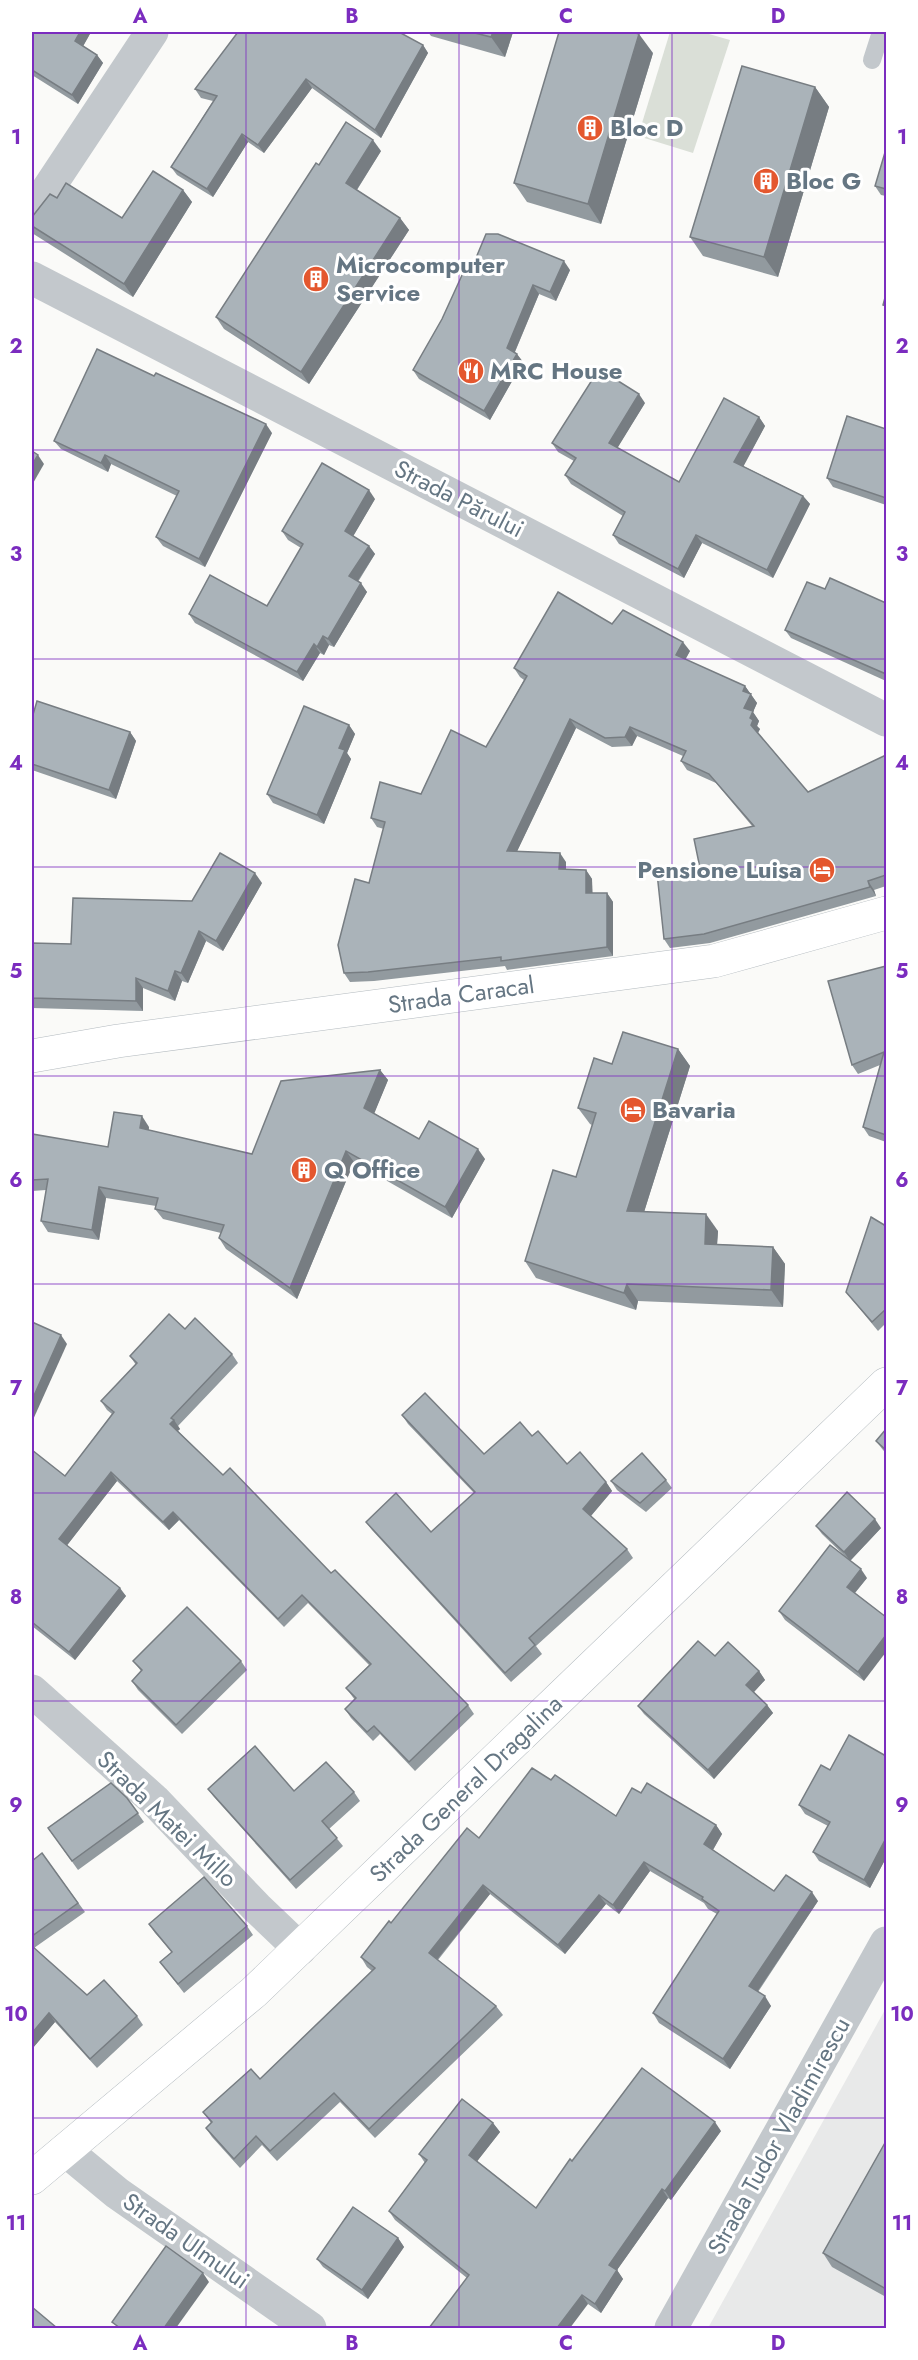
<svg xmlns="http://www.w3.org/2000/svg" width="918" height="2360" font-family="Jost,sans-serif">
<rect width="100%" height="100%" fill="#fafaf8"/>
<path fill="#e8e9e9" d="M886,2008V2328H708Z"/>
<path fill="#dadfd7" d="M670,32H702L730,40L693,153L638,136Z"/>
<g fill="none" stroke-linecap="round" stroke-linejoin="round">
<defs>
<g id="secondary">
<path d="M32,1056L118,1041L714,961L886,913"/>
<path d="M32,2178L254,1992L886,1384"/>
</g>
</defs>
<use href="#secondary" stroke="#b3babf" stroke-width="34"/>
<path stroke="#c3c8cc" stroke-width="18" d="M872,60L881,32"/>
<g stroke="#c3c8cc" stroke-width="33">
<path d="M32,213L152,32"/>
<path d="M32,278L886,720"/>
<path d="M32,1691L154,1800L257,1908L300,1949"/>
<path d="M65,2150L117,2193L310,2328"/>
<path d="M671,2328L886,1943"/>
</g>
<use href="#secondary" stroke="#fff" stroke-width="33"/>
</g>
<g fill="#929a9f">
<path d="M32,32H91L83,46L97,55L103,63L78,104L32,75Z"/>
<path d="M428,32H513L505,57L431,36Z"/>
<path d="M423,45L428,53L381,138L312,88L264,153L248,142L213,197L177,175L171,167L213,101L201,98L195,89Z"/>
<path d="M653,53L601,224L527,202L514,183Z"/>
<path d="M815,87L829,107L778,277L703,256L690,237Z"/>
<path d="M886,149V196L881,195L875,186Z"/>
<path d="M381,151L357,190L400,218L409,230L309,384L224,329L216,317L319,165Z"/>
<path d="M183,190L192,202L133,297L32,233V217L57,198L122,218Z"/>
<path d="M473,265L570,270L556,301L539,294L515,352L523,362L490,420L419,379L413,370Z"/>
<path d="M645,403L617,448L679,482L759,417L765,426L743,466L803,496L810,504L773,578L702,543L684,578L619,544L613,535L623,516L571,484L565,475L574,461L558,452L552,443Z"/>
<path d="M886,429V505L833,487L827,478Z"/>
<path d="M272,433L205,567L163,546L156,537L177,496L111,464L108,472L61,449L54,441Z"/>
<path d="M375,499L353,536L369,546L375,554L358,582L367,592L334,647L329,645L324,655L320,653L303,681L195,623L189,614L267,606L301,548L288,540L282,531Z"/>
<path d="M825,589L886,603V681L791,638L785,630Z"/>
<path d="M612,624L690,651L685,659L745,686L757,703L753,712L759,721L757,726L760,729L758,733L808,792L886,755V886L874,890L876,896L710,943L670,948L664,939L700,868L752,826L716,783L687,770L681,761L683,756L637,736L632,746L612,747L576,728L517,851L566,862V869L586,870L592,879V893H607L613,902V956L507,970L505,966L374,981L350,982L344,973L384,829L377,827L371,818L421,794L486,747L524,680L520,677L514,668Z"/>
<path d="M32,718L130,732L136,741L116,799L32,770Z"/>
<path d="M349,725L355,734L347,753L351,759L324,824L273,803L267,794Z"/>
<path d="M262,883L223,951L206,941L188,983L182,981L175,1001L143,988V1011L32,1008V943L71,944L192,901Z"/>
<path d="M886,966V1142L869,1136L863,1127L880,1065L858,1074L852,1065Z"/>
<path d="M678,1049L690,1066L644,1212L718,1231L717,1244L773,1247L785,1264L783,1307L638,1301L636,1310L536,1278L525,1261L576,1177L592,1125L590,1124L578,1108L612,1064Z"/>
<path d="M380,1070L388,1080L374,1113L419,1139L485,1159L452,1218L354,1162L297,1299L226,1249L219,1238L221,1233L163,1219L155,1209L156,1206L106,1198L99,1240L48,1232L41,1221L46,1190L32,1191V1134L108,1147L149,1127V1130L252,1154Z"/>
<path d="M886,1226V1323L878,1331L846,1292Z"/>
<path d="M185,1329L232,1354L238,1363L178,1426L180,1429L178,1431L223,1475L331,1573L468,1705L474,1714L415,1771L380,1734L373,1741L351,1718L345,1709L355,1700L346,1688L369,1665L308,1603L284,1627L179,1520L169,1530L117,1481L67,1545L126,1596L75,1660L32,1626V1450L65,1476L112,1414L107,1410L101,1401L136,1365L130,1356Z"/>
<path d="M402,1415L484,1454L532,1436L567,1464L606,1482L612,1491L591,1516L627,1549L633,1558L536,1646L542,1654L511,1682L372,1530L366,1522L431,1532L474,1493L408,1424Z"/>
<path d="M886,1429V1453L883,1450L876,1441Z"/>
<path d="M666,1480L672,1488L646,1512L617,1490L611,1481Z"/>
<path d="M816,1526L881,1528L850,1561L822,1534Z"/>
<path d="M867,1578L855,1593L864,1681L785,1620L779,1611Z"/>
<path d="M715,1656L759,1671L765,1680L754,1692L767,1705L773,1713L714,1779L644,1714L638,1706Z"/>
<path d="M133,1661H241L247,1670L182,1734L138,1690L132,1681L141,1671Z"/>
<path d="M886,1756V1858L870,1888L819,1861L813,1852L828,1826L805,1814L799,1805L830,1770Z"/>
<path d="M551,1780L616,1816L641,1793L716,1825L722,1834L713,1850L774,1891L818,1901L758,1992L771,2006L730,2069L659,2023L653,2013L717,1914L708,1909L704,1903L650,1871L619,1914L606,1904L565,1954L490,1894L438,1960L496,2006L503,2015L375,2138L340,2102L277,2161L262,2145L240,2168L212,2137L206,2128L211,2123L203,2112L260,2079L372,1971L367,1967L361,1957L391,1923L479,1838Z"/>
<path d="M208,1789L354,1792L360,1801L329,1829L343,1846L296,1889L214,1797Z"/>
<path d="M127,1798L144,1822L78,1870L48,1828Z"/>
<path d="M42,1853L85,1912L34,1948L87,1995L137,2016L143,2025L97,2068L55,2022L32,2049V1861Z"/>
<path d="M149,1924L247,1926L253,1935L184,1993L160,1962L172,1952L155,1933Z"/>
<path d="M493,2123L500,2132L477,2161L536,2208L572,2161L721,2131L671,2200L668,2198L617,2270L623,2279L601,2313L588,2304L467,2278L395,2220L389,2211L425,2163L419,2154Z"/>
<path d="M886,2141V2297L832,2267L823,2253Z"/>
<path d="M398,2238L404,2247L368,2299L323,2267L317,2259Z"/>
</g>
<g fill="#777d82">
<path d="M80,32H91L81,50L75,41Z"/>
<path d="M493,32H513L505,57L491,37Z"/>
<path d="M639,34L653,53L601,224L588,204Z"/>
<path d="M423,45L428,53L381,138L375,130Z"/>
<path d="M97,55L103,63L78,104L72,95Z"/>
<path d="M306,79L312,88L264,153L258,145Z"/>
<path d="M815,87L829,107L778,277L764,257Z"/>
<path d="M242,134L248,142L213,197L207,189Z"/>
<path d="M373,140L381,151L354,194L346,183Z"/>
<path d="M183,190L192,202L133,297L124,284Z"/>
<path d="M400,218L409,230L309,384L301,372Z"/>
<path d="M564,261L570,270L556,301L550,292Z"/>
<path d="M533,285L539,294L513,356L507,348Z"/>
<path d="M517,354L523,362L490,420L484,411Z"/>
<path d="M639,394L645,403L615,452L609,443Z"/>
<path d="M759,417L765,426L741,471L734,462Z"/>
<path d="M266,424L272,433L205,567L199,559Z"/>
<path d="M38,455L44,464L32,485V465Z"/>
<path d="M105,455L111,464L108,472L101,463Z"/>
<path d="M369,490L375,499L351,540L345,531Z"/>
<path d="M803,496L810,504L773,578L767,570Z"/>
<path d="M696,535L702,543L684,578L678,569Z"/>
<path d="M369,546L375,554L355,585L349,576Z"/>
<path d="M361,583L367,592L334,647L328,639Z"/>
<path d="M323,636L329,645L324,655L317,647Z"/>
<path d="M683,642L690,651L683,664L676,655Z"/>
<path d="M314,644L320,653L303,681L297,672Z"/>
<path d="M745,686L757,703L753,712L759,721L757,726L760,729L757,734L751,725L744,708L743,691Z"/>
<path d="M570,719L576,728L513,860L507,851Z"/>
<path d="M349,725L355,734L347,753L351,759L324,824L317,815L339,748Z"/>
<path d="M630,727L637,736L632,746L625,737Z"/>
<path d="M130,732L136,741L116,799L109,790Z"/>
<path d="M560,853L566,862V878L559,869Z"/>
<path d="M586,870L592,879L593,902L586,893Z"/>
<path d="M255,873L262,883L223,951L216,941Z"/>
<path d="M868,881L874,890L876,896L870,887Z"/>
<path d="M607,893L613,902V956L607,947Z"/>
<path d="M199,931L206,941L188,983L181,973Z"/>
<path d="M175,971L182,981L175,1001L168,991Z"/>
<path d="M136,978L143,988V1011L136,1001Z"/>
<path d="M678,1049L690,1066L639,1228L627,1211Z"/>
<path d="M380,1070L388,1080L372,1119L364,1108Z"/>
<path d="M142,1116L149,1127L147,1138L140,1128Z"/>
<path d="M478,1149L485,1159L452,1218L445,1207Z"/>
<path d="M346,1151L354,1162L297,1299L290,1288Z"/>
<path d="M99,1187L106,1198L99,1240L92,1230Z"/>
<path d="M706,1214L718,1231L716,1261L705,1244Z"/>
<path d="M773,1247L785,1264L783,1307L771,1290Z"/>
<path d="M627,1284L638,1301L636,1310L624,1293Z"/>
<path d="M61,1335L67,1344L32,1422V1400Z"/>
<path d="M174,1420L180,1429L176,1432L170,1424Z"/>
<path d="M111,1472L117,1481L65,1548L59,1539Z"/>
<path d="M606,1482L612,1491L589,1518L583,1509Z"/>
<path d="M173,1512L179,1520L169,1530L163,1522Z"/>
<path d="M875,1519L881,1528L850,1561L844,1552Z"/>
<path d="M861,1569L867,1578L853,1595L847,1587Z"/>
<path d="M120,1588L126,1596L75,1660L69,1652Z"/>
<path d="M886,1635V1652L864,1681L858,1672Z"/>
<path d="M759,1671L765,1680L752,1694L746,1685Z"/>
<path d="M767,1705L773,1713L714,1779L708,1770Z"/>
<path d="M716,1825L722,1834L711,1853L704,1844Z"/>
<path d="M886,1838V1858L870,1888L864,1880Z"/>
<path d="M644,1862L650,1871L619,1914L613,1905Z"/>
<path d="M483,1885L490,1894L435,1962L429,1953Z"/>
<path d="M812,1892L818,1901L755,1995L749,1986Z"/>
<path d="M599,1895L606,1904L565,1954L558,1945Z"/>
<path d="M765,1996L771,2006L730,2069L723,2059Z"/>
<path d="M49,2013L55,2022L32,2049V2033Z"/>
<path d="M715,2122L721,2131L671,2200L665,2191Z"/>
<path d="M493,2123L500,2132L475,2164L469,2155Z"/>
<path d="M662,2189L668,2198L617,2270L623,2279L601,2313L595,2304L609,2265Z"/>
<path d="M398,2238L404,2247L368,2299L362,2290Z"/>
<path d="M203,2273L209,2282L176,2328H164Z"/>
<path d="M582,2295L588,2304L570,2328H557Z"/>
</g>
<g fill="#aab3b9" stroke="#777d82" stroke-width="1.5">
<path d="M32,32H80L75,41L97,55L72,95L32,70Z"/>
<path d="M238,32H399L423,45L375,130L306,79L258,145L242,134L207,189L171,167L217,96L195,89Z"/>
<path d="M471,32H493L491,37Z"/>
<path d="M559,32H632L639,34L588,204L514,183Z"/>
<path d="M742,66L815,87L764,257L690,237Z"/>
<path d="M346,122L373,140L346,183L400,218L301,372L216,317L316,163L319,165Z"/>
<path d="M886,149V189L875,186Z"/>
<path d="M153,171L183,190L124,284L32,226V217L50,194L57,198L66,183L122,218Z"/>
<path d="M486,234H498L564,261L550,292L533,285L507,348L517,354L484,411L413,370L442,319L468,262L473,265Z"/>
<path d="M886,294V306L883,305Z"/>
<path d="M97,349L154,376L156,373L266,424L199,559L156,537L179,491L105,455L101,463L54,441Z"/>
<path d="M599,369L639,394L609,443L679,482L724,398L759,417L734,462L803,496L767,570L696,535L678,569L613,535L625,512L565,475L576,458L552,443Z"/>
<path d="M847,416L886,429V498L827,478Z"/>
<path d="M32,451L38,455L32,465Z"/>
<path d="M322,463L369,490L345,531L369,546L349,576L361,583L328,639L323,636L317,647L314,644L297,672L189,614L210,575L267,606L303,544L282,531Z"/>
<path d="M830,578L886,603V674L785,630L807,582L825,589Z"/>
<path d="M558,592L612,624L623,610L683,642L676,655L745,686L743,691L751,694L744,708L753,711L750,718L753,720L751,725L808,792L886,755V875L868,881L870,887L704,934L664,939L657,873L700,868L694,839L754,826L709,774L681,761L686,751L630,727L625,737L605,738L570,719L507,851L560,853L559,869L586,870V893H607V947L501,961V957L368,972L344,973L338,945L355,879L369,883L385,822L371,818L380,782L421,794L451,730L486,747L527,676L514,668Z"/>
<path d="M37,701L130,732L109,790L32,764V718Z"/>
<path d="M304,706L349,725L339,748L345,750L317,815L267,794Z"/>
<path d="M220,853L255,873L216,941L199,931L181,973L175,971L168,991L136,978V1001L32,998V943L71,944L73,898L192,901Z"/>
<path d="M886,966V1135L863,1127L884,1052L852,1065L828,981Z"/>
<path d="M623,1032L678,1049L627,1211L706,1214L705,1244L773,1247L771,1290L627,1284L624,1293L525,1261L553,1170L576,1177L596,1113L578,1108L594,1058L612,1064Z"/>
<path d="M380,1070L364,1108L419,1139L429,1121L478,1149L445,1207L346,1151L290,1288L219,1238L224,1225L155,1209L158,1198L99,1187L92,1230L41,1221L48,1179L32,1180V1134L108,1147L114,1112L142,1116L140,1128L252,1154L281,1081Z"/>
<path d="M871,1217L886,1226V1309L872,1322L846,1292Z"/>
<path d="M169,1314L185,1329L195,1318L232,1354L171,1418L174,1420L170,1424L223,1475L230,1468L331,1573L335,1570L468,1705L409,1762L374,1726L367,1732L345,1709L356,1698L346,1688L371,1664L302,1595L278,1619L173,1512L163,1522L111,1472L59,1539L120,1588L69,1652L32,1622V1450L65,1476L114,1412L101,1401L137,1363L130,1356Z"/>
<path d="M32,1322L61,1335L32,1400Z"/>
<path d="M425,1393L484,1454L520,1422L532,1436L538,1431L567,1464L580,1452L606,1482L583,1509L627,1549L529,1638L535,1645L505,1673L366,1522L396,1493L431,1532L475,1492L402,1415Z"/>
<path d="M886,1429V1450L876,1441Z"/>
<path d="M642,1453L666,1480L640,1503L611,1481Z"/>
<path d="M847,1492L875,1519L844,1552L816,1526Z"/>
<path d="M830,1545L861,1569L847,1587L886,1617V1635L858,1672L779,1611Z"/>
<path d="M187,1607L241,1661L176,1725L132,1681L142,1670L133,1661Z"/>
<path d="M698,1641L715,1656L728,1642L759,1671L746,1685L767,1705L708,1770L638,1706Z"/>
<path d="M849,1735L886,1756V1838L864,1880L813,1852L830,1822L799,1805L821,1765L830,1770Z"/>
<path d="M255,1746L294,1791L326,1762L354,1792L322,1821L337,1838L290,1880L208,1789Z"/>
<path d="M532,1768L551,1780L555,1775L616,1816L632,1788L641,1793L647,1783L716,1825L704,1844L774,1891L786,1875L812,1892L749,1986L765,1996L723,2059L653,2013L719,1911L702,1899L703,1897L644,1862L613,1905L599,1895L558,1945L483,1885L429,1953L496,2006L369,2129L334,2093L270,2151L256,2136L234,2159L206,2128L212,2122L203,2112L251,2069L260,2079L375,1968L361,1957L389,1921L391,1923L467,1828L479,1838Z"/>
<path d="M111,1783L127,1798L138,1813L72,1861L48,1828Z"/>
<path d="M42,1853L78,1903L32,1936V1861Z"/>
<path d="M204,1877L247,1926L178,1984L160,1962L172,1952L149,1924Z"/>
<path d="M32,1946L87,1995L104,1980L137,2016L90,2059L49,2013L32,2033Z"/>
<path d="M642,2068L715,2122L665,2191L662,2189L609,2265L617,2270L595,2304L582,2295L557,2328H429L469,2275L389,2211L427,2160L419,2154L462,2099L493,2123L469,2155L536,2208L570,2159L572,2161Z"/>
<path d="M886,2141V2289L823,2253Z"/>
<path d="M353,2207L398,2238L362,2290L317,2259Z"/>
<path d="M166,2246L203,2273L164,2328H120L112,2322Z"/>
<path d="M32,2307L57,2328H32Z"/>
</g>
<path fill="none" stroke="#7b2cbf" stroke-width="1.5" stroke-opacity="0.55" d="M246,32V2328M459,32V2328M672,32V2328M32,242H886M32,450H886M32,659H886M32,867H886M32,1076H886M32,1284H886M32,1493H886M32,1701H886M32,1910H886M32,2118H886"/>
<defs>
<symbol id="building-disc" viewBox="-11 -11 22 22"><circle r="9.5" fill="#e4572e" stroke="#fff"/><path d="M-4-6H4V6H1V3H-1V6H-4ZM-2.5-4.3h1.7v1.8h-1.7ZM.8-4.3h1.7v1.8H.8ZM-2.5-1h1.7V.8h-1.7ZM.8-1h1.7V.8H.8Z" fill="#fff"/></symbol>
<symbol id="restaurant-disc" viewBox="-11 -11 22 22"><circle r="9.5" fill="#e4572e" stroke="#fff"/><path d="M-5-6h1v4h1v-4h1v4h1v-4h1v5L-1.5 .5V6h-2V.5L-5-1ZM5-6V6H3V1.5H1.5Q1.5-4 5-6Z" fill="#fff"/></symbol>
<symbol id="hotel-disc" viewBox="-11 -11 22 22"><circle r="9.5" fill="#e4572e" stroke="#fff"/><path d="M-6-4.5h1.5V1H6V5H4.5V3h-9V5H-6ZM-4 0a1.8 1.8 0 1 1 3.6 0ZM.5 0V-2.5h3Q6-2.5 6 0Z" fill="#fff"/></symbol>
</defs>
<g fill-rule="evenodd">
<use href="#building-disc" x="575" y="113" width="30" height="30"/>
<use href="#building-disc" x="751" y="166" width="30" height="30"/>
<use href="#building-disc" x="301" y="264" width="30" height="30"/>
<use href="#restaurant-disc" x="456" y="356" width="30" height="30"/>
<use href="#hotel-disc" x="807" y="855" width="30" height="30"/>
<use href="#hotel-disc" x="618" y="1095" width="30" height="30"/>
<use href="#building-disc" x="289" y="1155" width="30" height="30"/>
</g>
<g text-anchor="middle" stroke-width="6" stroke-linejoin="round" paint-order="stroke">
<g font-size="24" font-weight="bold" fill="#657683" stroke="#fff" text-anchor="start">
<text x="610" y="136">Bloc D</text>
<text x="786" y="189">Bloc G</text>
<text x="336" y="273">Microcomputer<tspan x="336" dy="28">Service</tspan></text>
<text x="490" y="379">MRC House</text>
<text x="802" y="878" text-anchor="end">Pensione Luisa</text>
<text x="652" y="1118">Bavaria</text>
<text x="324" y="1178">Q Office</text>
</g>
<g font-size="24" fill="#657683" stroke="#fff">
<text transform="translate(459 499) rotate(27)" y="8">Strada Părului</text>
<text transform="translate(461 995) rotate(-8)" y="8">Strada Caracal</text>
<text transform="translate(466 1789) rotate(-44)" y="8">Strada General Dragalina</text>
<text transform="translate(167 1819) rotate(44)" y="8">Strada Matei Millo</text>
<text transform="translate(779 2136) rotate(-61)" y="8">Strada Tudor Vladimirescu</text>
<text transform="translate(186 2241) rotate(35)" y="8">Strada Ulmului</text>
</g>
</g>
<rect width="918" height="2360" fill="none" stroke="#ffffff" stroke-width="66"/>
<rect x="33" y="33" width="852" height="2294" fill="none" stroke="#7b2cbf" stroke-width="2"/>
<g font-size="20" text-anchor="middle" font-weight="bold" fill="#7b2cbf">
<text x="140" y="23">A</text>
<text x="352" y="23">B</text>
<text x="566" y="23">C</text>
<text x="778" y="23">D</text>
<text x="16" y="144">1</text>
<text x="902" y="144">1</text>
<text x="16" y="353">2</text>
<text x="902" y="353">2</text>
<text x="16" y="561">3</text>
<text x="902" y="561">3</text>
<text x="16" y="770">4</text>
<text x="902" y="770">4</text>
<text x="16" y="978">5</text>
<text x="902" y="978">5</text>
<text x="16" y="1187">6</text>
<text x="902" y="1187">6</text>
<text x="16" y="1395">7</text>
<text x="902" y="1395">7</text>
<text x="16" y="1604">8</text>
<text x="902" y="1604">8</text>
<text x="16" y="1812">9</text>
<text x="902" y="1812">9</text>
<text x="16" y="2021">10</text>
<text x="902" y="2021">10</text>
<text x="16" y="2230">11</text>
<text x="902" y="2230">11</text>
<text x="140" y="2350">A</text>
<text x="352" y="2350">B</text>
<text x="566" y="2350">C</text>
<text x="778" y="2350">D</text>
</g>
</svg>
